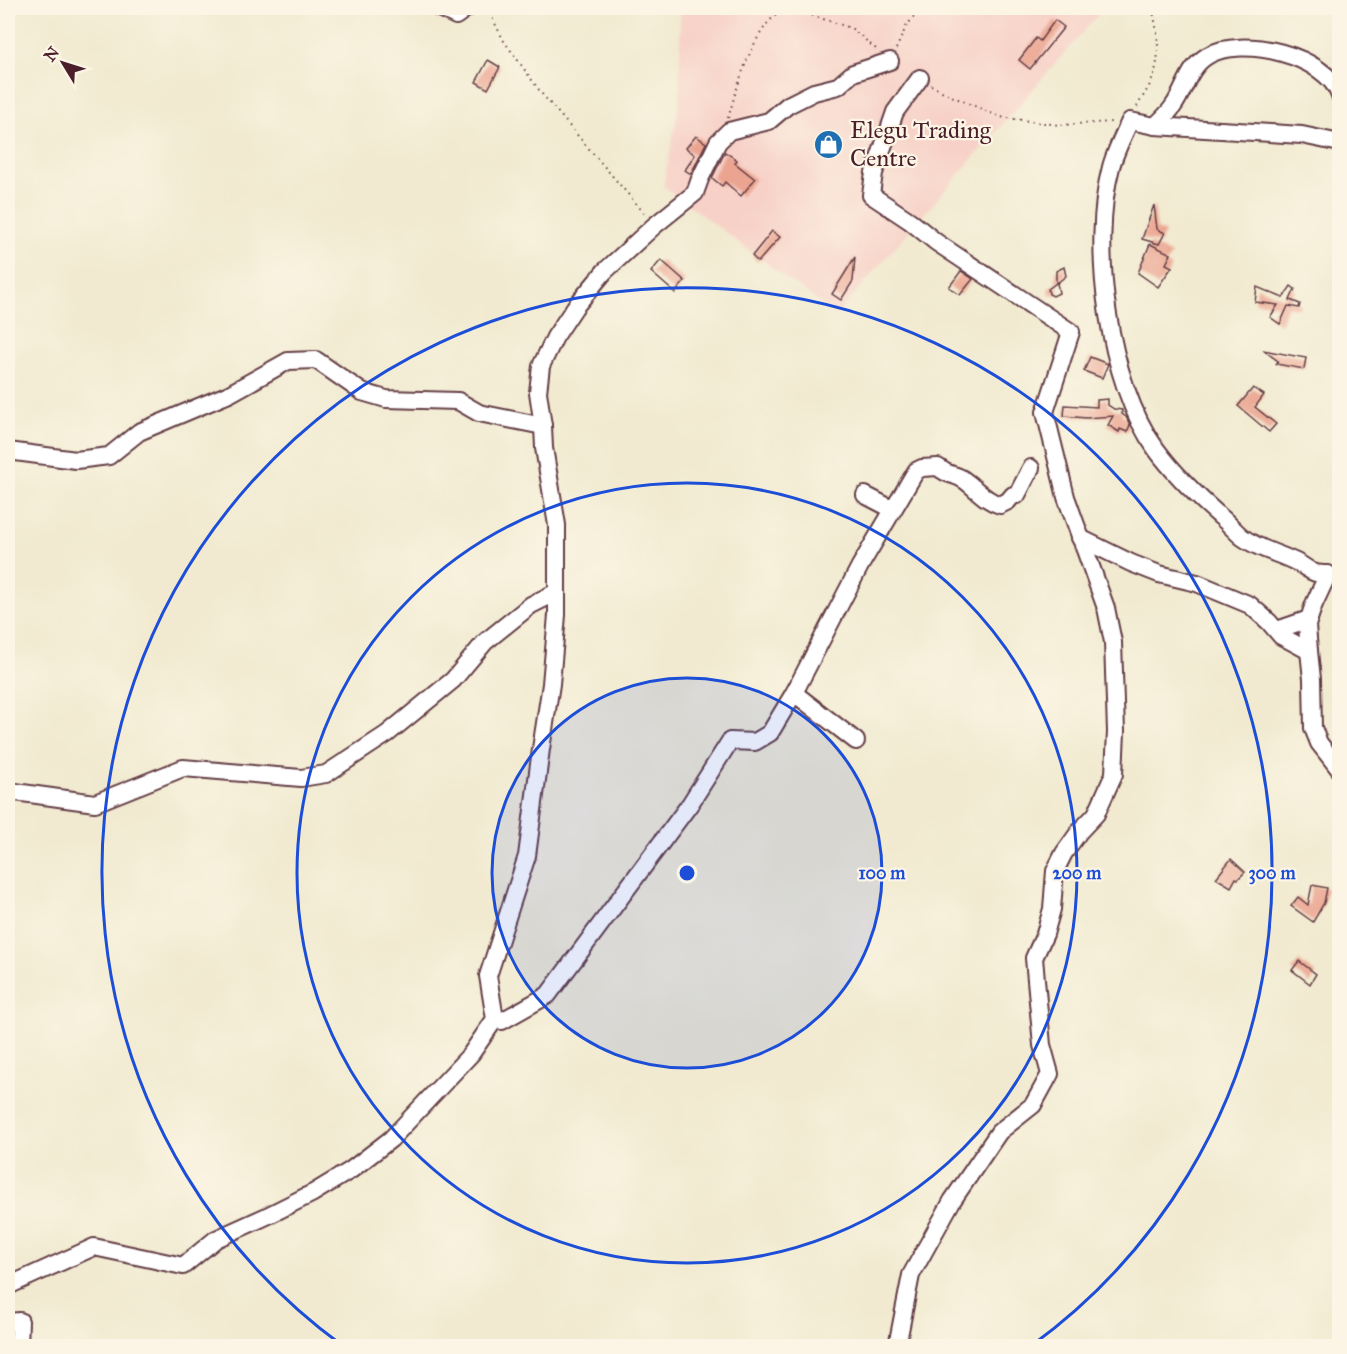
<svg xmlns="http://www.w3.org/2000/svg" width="1347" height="1354" font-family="'IM FELL Great Primer',serif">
<rect width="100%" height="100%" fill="#fcf5e5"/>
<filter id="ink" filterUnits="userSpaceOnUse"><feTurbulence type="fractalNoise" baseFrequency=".0167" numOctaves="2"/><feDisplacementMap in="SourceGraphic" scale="12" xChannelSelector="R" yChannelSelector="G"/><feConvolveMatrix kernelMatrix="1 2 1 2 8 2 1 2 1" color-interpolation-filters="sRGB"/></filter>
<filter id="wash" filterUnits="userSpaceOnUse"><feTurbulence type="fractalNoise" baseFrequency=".008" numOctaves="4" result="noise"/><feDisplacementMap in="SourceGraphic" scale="24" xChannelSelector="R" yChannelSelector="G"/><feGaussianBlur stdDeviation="1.35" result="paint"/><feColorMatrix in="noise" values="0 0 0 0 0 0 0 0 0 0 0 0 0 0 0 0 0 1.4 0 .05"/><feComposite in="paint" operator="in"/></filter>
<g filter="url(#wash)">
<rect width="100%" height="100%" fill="#f1ead0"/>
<path fill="#f7d1c7" d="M680,8H1104L836,315L663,186L680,102Z"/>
<g id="blocks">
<g fill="#eba490">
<path d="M1055,20L1064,27L1030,69L1019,60L1036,38L1040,41Z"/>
<path d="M488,60L500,67L488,89L476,82Z"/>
<path d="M696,136L706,143L691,174L685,170L695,155L686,148Z"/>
<path d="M725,152L737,160L735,163L755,179L741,196L725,182L722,186L712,178Z"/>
<path d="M1154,205L1157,229L1165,233L1159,244L1142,239Z"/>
<path d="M772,231L780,237L758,262L752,256Z"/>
<path d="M1150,244L1171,254L1166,264L1172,267L1158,287L1138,273Z"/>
<path d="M855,257L853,281L841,300L832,294Z"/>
<path d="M661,260L685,281L675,293L651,272Z"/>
<path d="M1064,267L1066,276L1057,283L1059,293L1053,296L1049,294L1048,289L1056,283V271Z"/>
<path d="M961,271L973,279L960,295L949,287Z"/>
<path d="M1291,286L1295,289L1290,300L1300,304L1299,308L1288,306L1280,324L1270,317L1278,305L1255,302L1257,287L1283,298Z"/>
<path d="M1263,350L1306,358L1304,369L1276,364L1278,361Z"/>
<path d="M1090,357L1108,364L1102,378L1084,371Z"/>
<path d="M1253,388L1264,395L1255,407L1276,424L1269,432L1238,406Z"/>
<path d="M1108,399V405L1114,409L1122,410V414L1126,417L1130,425L1127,432L1120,429L1119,432L1108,425L1113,416L1086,418L1064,416L1065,405L1097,407V400Z"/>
<path d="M1231,859L1245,872L1238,879L1236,878L1231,887L1216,878Z"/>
<path d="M1312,885L1327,888L1324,903L1313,922L1291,906L1298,897L1308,905Z"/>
<path d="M1299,961L1316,974L1310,984L1292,970Z"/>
</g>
</g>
</g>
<g filter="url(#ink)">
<use href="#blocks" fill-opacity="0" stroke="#633d44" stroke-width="1.5"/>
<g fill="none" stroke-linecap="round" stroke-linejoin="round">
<defs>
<g id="minor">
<path d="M439,8L456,16L467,8"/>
<path d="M1340,96C1327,55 1241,35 1207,56C1189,67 1185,89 1174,105C1169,113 1162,119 1155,126L1130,121C1123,136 1115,152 1111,167C1090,245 1108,383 1156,449C1175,475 1198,497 1222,518C1229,524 1235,531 1242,537C1258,549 1278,553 1296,562C1312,570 1309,574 1328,574L1314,604L1307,625L1309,651L1312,679L1313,728L1319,743L1340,770"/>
<path d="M1155,126L1302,135L1340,143"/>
<path d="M8,451L76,460L109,456L139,432L229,394L288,361L316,360L362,392L386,399L458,401L479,413L543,426"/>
<path d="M865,495L892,509"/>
<path d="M1080,538L1131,563L1159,574L1197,583L1250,605L1269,622L1281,636L1309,651"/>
<path d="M1277,630L1309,619"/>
<path d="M794,693L856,741"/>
<path d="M8,791L95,803L183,768L301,778L326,774L387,734L453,680L485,642L531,605L557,592"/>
<path d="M495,1019L502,1021L548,995L690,804L730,741L755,742L770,733L794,693L860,566L916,471L922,468L938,467C949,477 955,473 964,480C977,489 984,500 1000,505L1008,501L1013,495H1017L1031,468"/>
<path d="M8,1286L94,1247L183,1266L216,1239L269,1215L313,1193L351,1170L391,1139L471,1054L495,1019L488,976L527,856L541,749L551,684L557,615V525L544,448L543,426L538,392L541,366L555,337L575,307L605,271L654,226L695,193L700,179L718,142L729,131L769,121L788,105L814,92L838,86L853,73L890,61"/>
<path d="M8,1322L20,1321L19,1346"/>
<path d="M897,1346L911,1275L952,1201L999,1132L1033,1105L1050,1074L1042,1045L1034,958L1045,934L1052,909L1055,871L1064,853L1079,832L1096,814L1114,774L1116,732L1113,642L1106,608L1066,497L1045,412L1071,332L936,242L910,221L871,195L874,173L895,112L920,78"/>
</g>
</defs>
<use href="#minor" stroke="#633d44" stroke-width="20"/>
<g stroke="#633d44" stroke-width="2" stroke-dasharray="1.5 4.5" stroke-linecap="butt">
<path d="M487,8L504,41L542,94L645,214"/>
<path d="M789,8L851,28L876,49"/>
<path d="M896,49L906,27L920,8"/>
<path d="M931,85L949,95L1000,117L1059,125L1112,122"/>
<path d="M1137,107C1141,99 1147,91 1151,82C1162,58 1158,32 1152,8"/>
<path d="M728,118C737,88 746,54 764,28C769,20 777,14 784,8"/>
</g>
<use href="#minor" stroke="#fff" stroke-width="16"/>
</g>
</g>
<circle cx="687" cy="873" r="195" fill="#1d4ed8" fill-opacity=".12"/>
<g fill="none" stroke="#1d4ed8" stroke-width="3">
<circle cx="687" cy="873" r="195"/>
<circle cx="687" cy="873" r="390"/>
<path d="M343 1346A585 585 0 1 1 1031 1346"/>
</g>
<defs>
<symbol id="shop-disc" viewBox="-11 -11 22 22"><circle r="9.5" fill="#1f6fb2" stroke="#fcf5e5"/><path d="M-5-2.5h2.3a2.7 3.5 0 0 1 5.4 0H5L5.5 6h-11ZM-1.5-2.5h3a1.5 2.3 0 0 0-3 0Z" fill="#fff"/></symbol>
</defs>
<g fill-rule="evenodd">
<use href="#shop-disc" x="812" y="128" width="33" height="33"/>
</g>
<g text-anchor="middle" stroke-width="4.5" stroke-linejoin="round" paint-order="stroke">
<g font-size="24" fill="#4a1f2b" stroke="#fcf5e5" text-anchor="start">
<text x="850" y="138">Elegu Trading<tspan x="850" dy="28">Centre</tspan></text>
</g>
</g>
<circle cx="687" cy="873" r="9" fill="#1d4ed8" stroke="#fcf5e5" stroke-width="3"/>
<g font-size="18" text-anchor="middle" font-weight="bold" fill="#1d4ed8" stroke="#fcf5e5" stroke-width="4.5" stroke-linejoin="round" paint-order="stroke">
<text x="882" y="879">100 m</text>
<text x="1077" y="879">200 m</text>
<text x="1272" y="879">300 m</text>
</g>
<rect width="1347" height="1354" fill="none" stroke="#fcf5e5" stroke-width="30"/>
<g transform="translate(63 63) rotate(308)" stroke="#fcf5e5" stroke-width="4.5" paint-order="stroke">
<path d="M0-4.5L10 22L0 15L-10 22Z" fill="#4a1f2b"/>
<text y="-9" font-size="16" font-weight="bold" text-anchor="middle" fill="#4a1f2b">N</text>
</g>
</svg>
